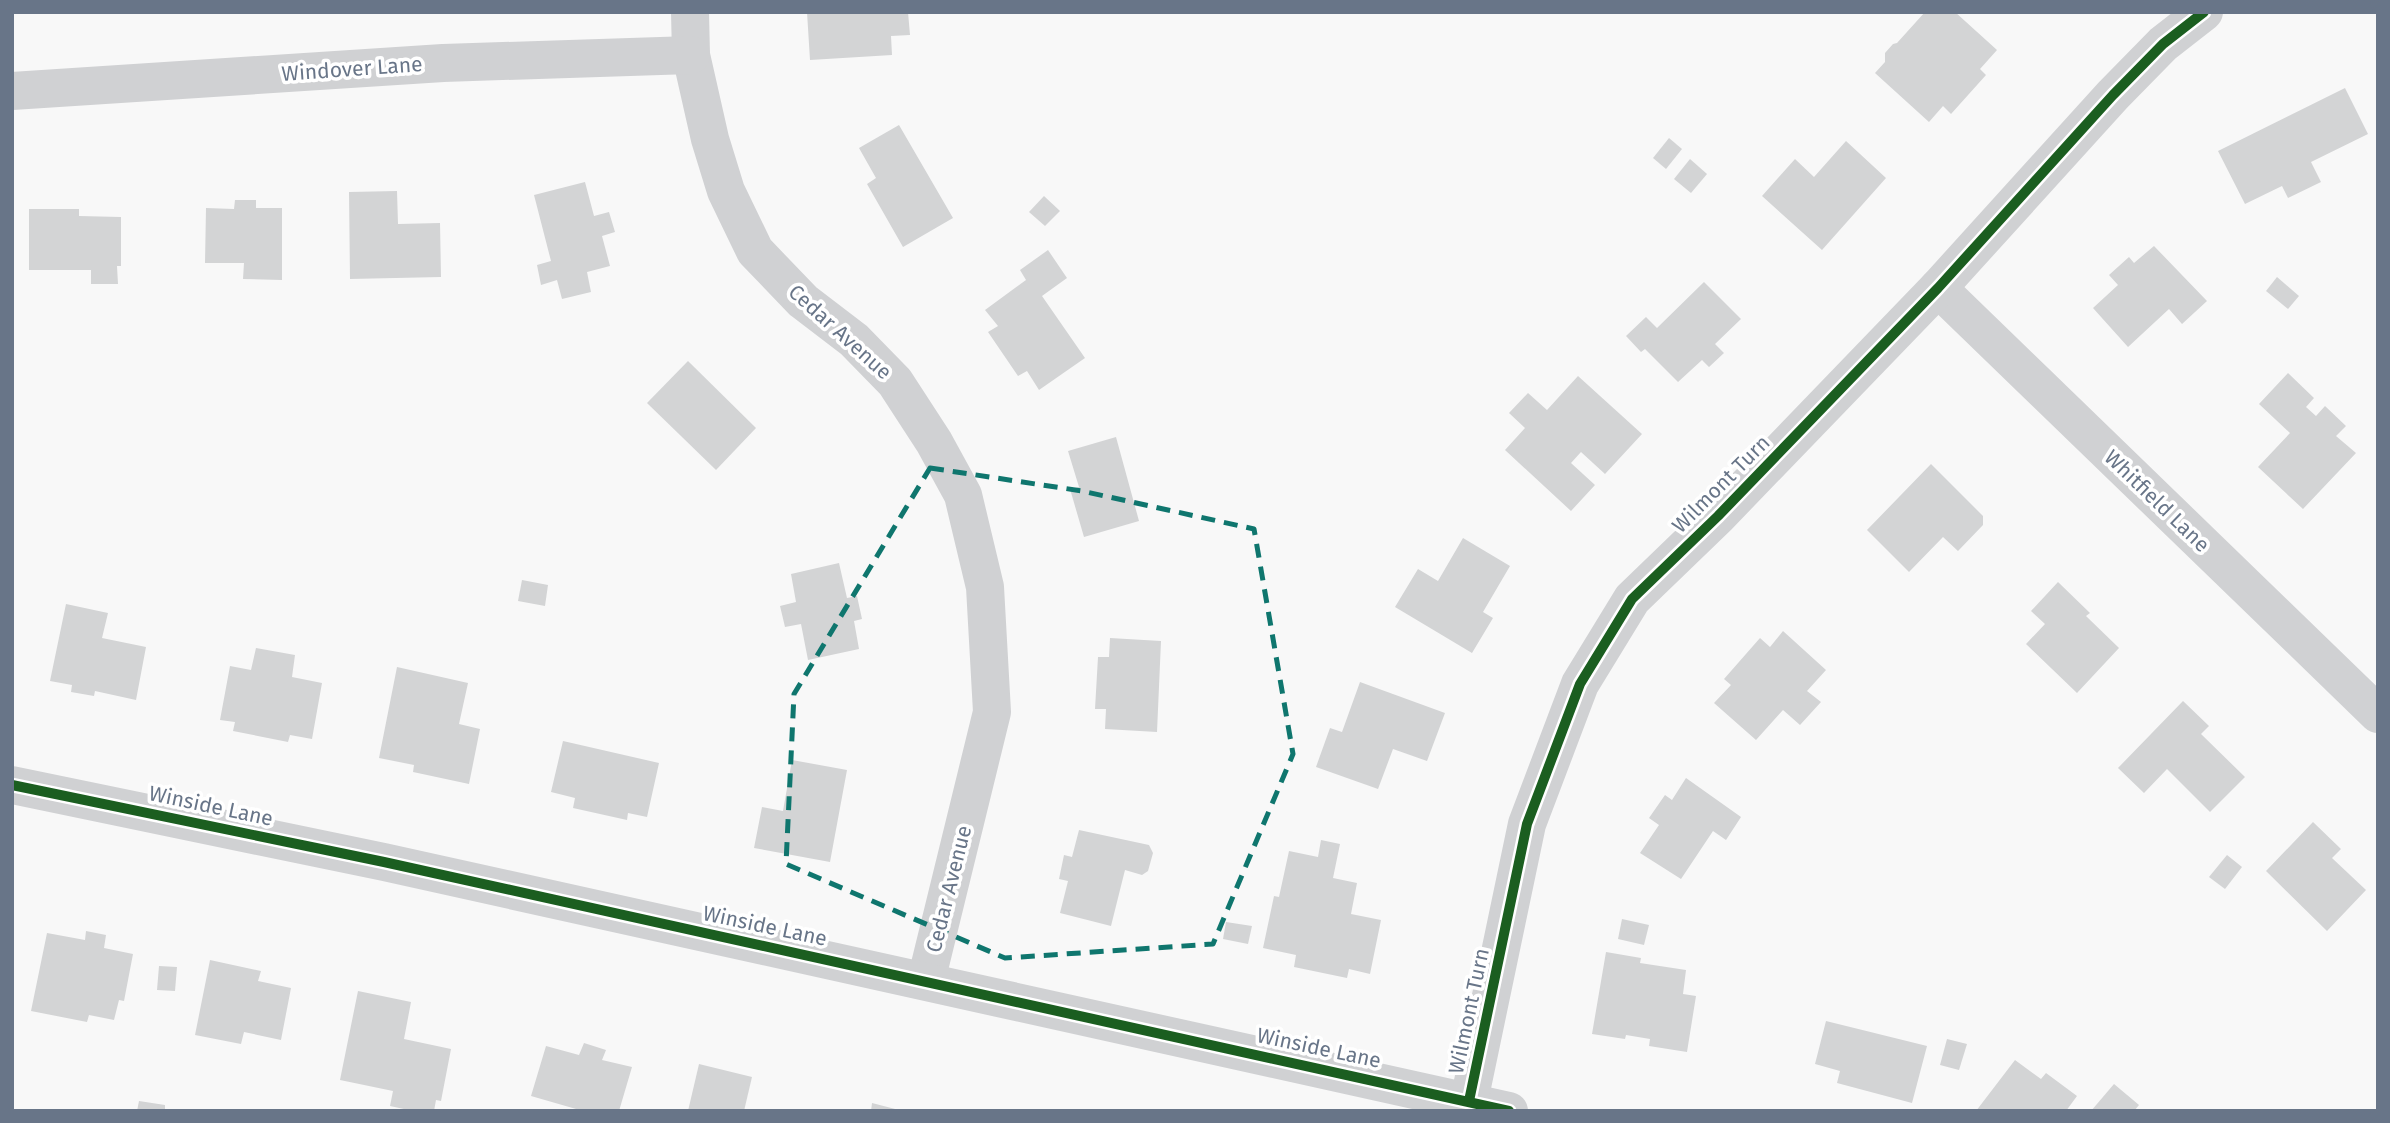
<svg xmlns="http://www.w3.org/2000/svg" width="2390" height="1123" font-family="'Fira Sans',sans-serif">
<rect width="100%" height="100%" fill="#f8f8f8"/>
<g fill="#d3d4d5">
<path d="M807,12H908L910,35L891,36L892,55L810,60Z"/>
<path d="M1925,12H1955L1997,50L1980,69L1986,75L1951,114L1943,106L1929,122L1875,73L1885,62V53L1893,44L1897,43Z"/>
<path d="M2345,88L2368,134L2311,162L2321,182L2288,198L2282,186L2245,204L2218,151Z"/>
<path d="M899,125L953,218L903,247L867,184L876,178L859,148Z"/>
<path d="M1669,138L1682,149L1666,169L1653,158Z"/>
<path d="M1846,141L1886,178L1822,250L1762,196L1795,159L1814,177Z"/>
<path d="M1690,159L1707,174L1691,193L1674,179Z"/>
<path d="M585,182L594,216L609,212L615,232L602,236L610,266L587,272L591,292L562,299L557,280L541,285L537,265L551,261L534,195Z"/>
<path d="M397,191L398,224L440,223L441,277L350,279L349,192Z"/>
<path d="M1044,196L1060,211L1045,226L1029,212Z"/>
<path d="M235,200H256V208H282V280L243,279L244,263H205L206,208L234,209Z"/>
<path d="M29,209H79V216L121,217V266H117L118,284H91V270H29Z"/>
<path d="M2154,246L2207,301L2182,324L2169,309L2128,347L2093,308L2118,285L2109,275L2129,257L2134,263Z"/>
<path d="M1048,250L1067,278L1042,296L1085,358L1039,390L1027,371L1018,376L988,332L998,326L985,310L1026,280L1020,270Z"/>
<path d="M2277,277L2299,296L2288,309L2266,291Z"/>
<path d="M1704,282L1741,319L1715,344L1724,353L1709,367L1702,360L1678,382L1645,349L1641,352L1626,336L1646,317L1657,328Z"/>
<path d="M688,361L756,428L716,470L647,403Z"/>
<path d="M2288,373L2314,398L2306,407L2316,416L2325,406L2346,426L2336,436L2356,453L2303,509L2258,467L2290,433L2259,404Z"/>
<path d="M1578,376L1642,434L1605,474L1581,452L1571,463L1595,485L1571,511L1505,450L1525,428L1509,413L1528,393L1547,410Z"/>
<path d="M1116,437L1139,521L1084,537L1070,489L1079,487L1068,451Z"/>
<path d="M1931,464L1983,516V525L1958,551L1943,537L1909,572L1867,530Z"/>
<path d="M1463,538L1510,566L1483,612L1493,618L1472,653L1395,607L1418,569L1438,581Z"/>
<path d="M839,563L847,598L857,596L862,619L854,621L859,649L808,660L801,624L785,627L780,606L796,602L791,574Z"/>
<path d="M522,580L548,585L545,606L518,601Z"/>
<path d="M2058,582L2090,613L2086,616L2119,648L2077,693L2026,644L2045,624L2031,611Z"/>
<path d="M66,604L108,613L102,638L146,647L136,700L95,691L94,696L71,692L72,685L50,681Z"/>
<path d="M1783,631L1826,670L1807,691L1821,702L1800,725L1783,710L1756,740L1714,703L1731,685L1724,679L1760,638L1770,647Z"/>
<path d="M1110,638L1161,641L1157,732L1105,729L1106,709H1095L1098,657H1109Z"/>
<path d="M256,648L295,655L292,677L322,683L312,739L290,735L288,742L233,731L235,722L220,720L230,666L251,670Z"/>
<path d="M397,667L468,683L459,724L480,729L469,784L413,772L414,765L379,758Z"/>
<path d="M1360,682L1445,713L1427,761L1393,749L1378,789L1316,767L1330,728L1342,732Z"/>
<path d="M2183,701L2209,726L2201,734L2245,777L2210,812L2167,769L2144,793L2118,768Z"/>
<path d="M563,741L659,763L647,817L628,813L627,820L573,808L575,798L551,792Z"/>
<path d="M792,760L847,770L830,862L754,848L762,807L783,811Z"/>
<path d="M1686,778L1741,817L1726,840L1713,831L1681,879L1640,853L1659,825L1649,818L1665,795L1672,800Z"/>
<path d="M2313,822L2341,849L2332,858L2366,890L2327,931L2266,871Z"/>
<path d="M1079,830L1149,845L1153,853L1148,871L1142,875L1125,870L1111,926L1060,913L1068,881L1059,879L1064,855L1072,857Z"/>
<path d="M1321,840L1340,844L1333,878L1357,883L1351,914L1381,920L1370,974L1349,969L1347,978L1294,967L1296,955L1263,948L1274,896L1279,897L1289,851L1318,857Z"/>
<path d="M2227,855L2242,867L2225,889L2209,877Z"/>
<path d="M1622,919L1649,925L1644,945L1618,939Z"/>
<path d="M1226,922L1252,926L1248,944L1223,939Z"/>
<path d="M86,931L106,935L104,948L133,954L124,1001L119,1000L114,1020L89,1015L87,1022L31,1011L47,933L85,940Z"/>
<path d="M1606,952L1641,958L1640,963L1686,970L1683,994L1696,996L1687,1052L1649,1046L1650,1039L1626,1035L1625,1039L1592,1034Z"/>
<path d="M210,960L261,971L258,981L291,988L281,1040L244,1032L241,1044L195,1035Z"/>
<path d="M159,966L177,967L175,991L157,990Z"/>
<path d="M358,991L411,1002L404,1039L451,1049L441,1101L436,1100L434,1111H413L390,1106L393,1091L340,1080Z"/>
<path d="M1826,1021L1927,1046L1912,1103L1837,1083L1840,1071L1815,1064Z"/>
<path d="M1947,1039L1967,1044L1959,1070L1940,1065Z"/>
<path d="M584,1043L606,1050L602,1060L632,1067L619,1111H583L531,1096L546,1046L579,1055Z"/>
<path d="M2015,1060L2041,1079L2046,1073L2077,1096L2066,1111H1976Z"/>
<path d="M699,1064L752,1077L744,1111H688Z"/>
<path d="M2114,1084L2139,1105L2134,1111H2091Z"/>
<path d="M139,1101L165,1105V1111H137Z"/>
<path d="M872,1103L899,1110V1111H871Z"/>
</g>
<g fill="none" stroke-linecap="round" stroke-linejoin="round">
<g stroke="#d0d1d3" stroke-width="38">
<path d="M690,12L691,55L710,139L726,191L755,251L803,301L854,340L895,382L934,442L963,495L985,587L992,712L926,981"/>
<path d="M12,91L443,63L691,55"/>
<path d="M1938,288L2378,714"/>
<path d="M12,785L384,862L1509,1111"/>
<path d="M1469,1101L1527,824L1580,684L1632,599L1718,516L1938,288L2113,95L2163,44L2204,12"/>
</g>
<defs>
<g id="cycleway">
<path d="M12,785L384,862L1509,1111"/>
<path d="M1469,1101L1527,824L1580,684L1632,599L1718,516L1938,288L2113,95L2163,44L2204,12"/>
</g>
</defs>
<use href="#cycleway" stroke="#fff" stroke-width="15"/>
<use href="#cycleway" stroke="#1b5e20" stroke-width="10"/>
</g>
<path fill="none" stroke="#0f766e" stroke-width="5" stroke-dasharray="14 9" stroke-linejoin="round" d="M930,468L1082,491L1254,529L1293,754L1213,944L1005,958L786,864L794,694Z"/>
<g text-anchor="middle" stroke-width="7" stroke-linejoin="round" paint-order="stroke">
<g font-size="21" fill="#687588" stroke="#fff">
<text transform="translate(352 69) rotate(-4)" y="7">Windover Lane</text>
<text transform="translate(840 332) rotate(42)" y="7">Cedar Avenue</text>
<text transform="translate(1721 484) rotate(-45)" y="7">Wilmont Turn</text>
<text transform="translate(2157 501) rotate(44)" y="7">Whitfield Lane</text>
<text transform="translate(211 806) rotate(12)" y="7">Winside Lane</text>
<text transform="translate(949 889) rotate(-76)" y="7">Cedar Avenue</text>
<text transform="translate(765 926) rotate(12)" y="7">Winside Lane</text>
<text transform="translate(1469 1011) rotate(-78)" y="7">Wilmont Turn</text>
<text transform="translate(1319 1048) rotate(12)" y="7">Winside Lane</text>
</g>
</g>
<rect width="2390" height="1123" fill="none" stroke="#687588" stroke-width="28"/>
</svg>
